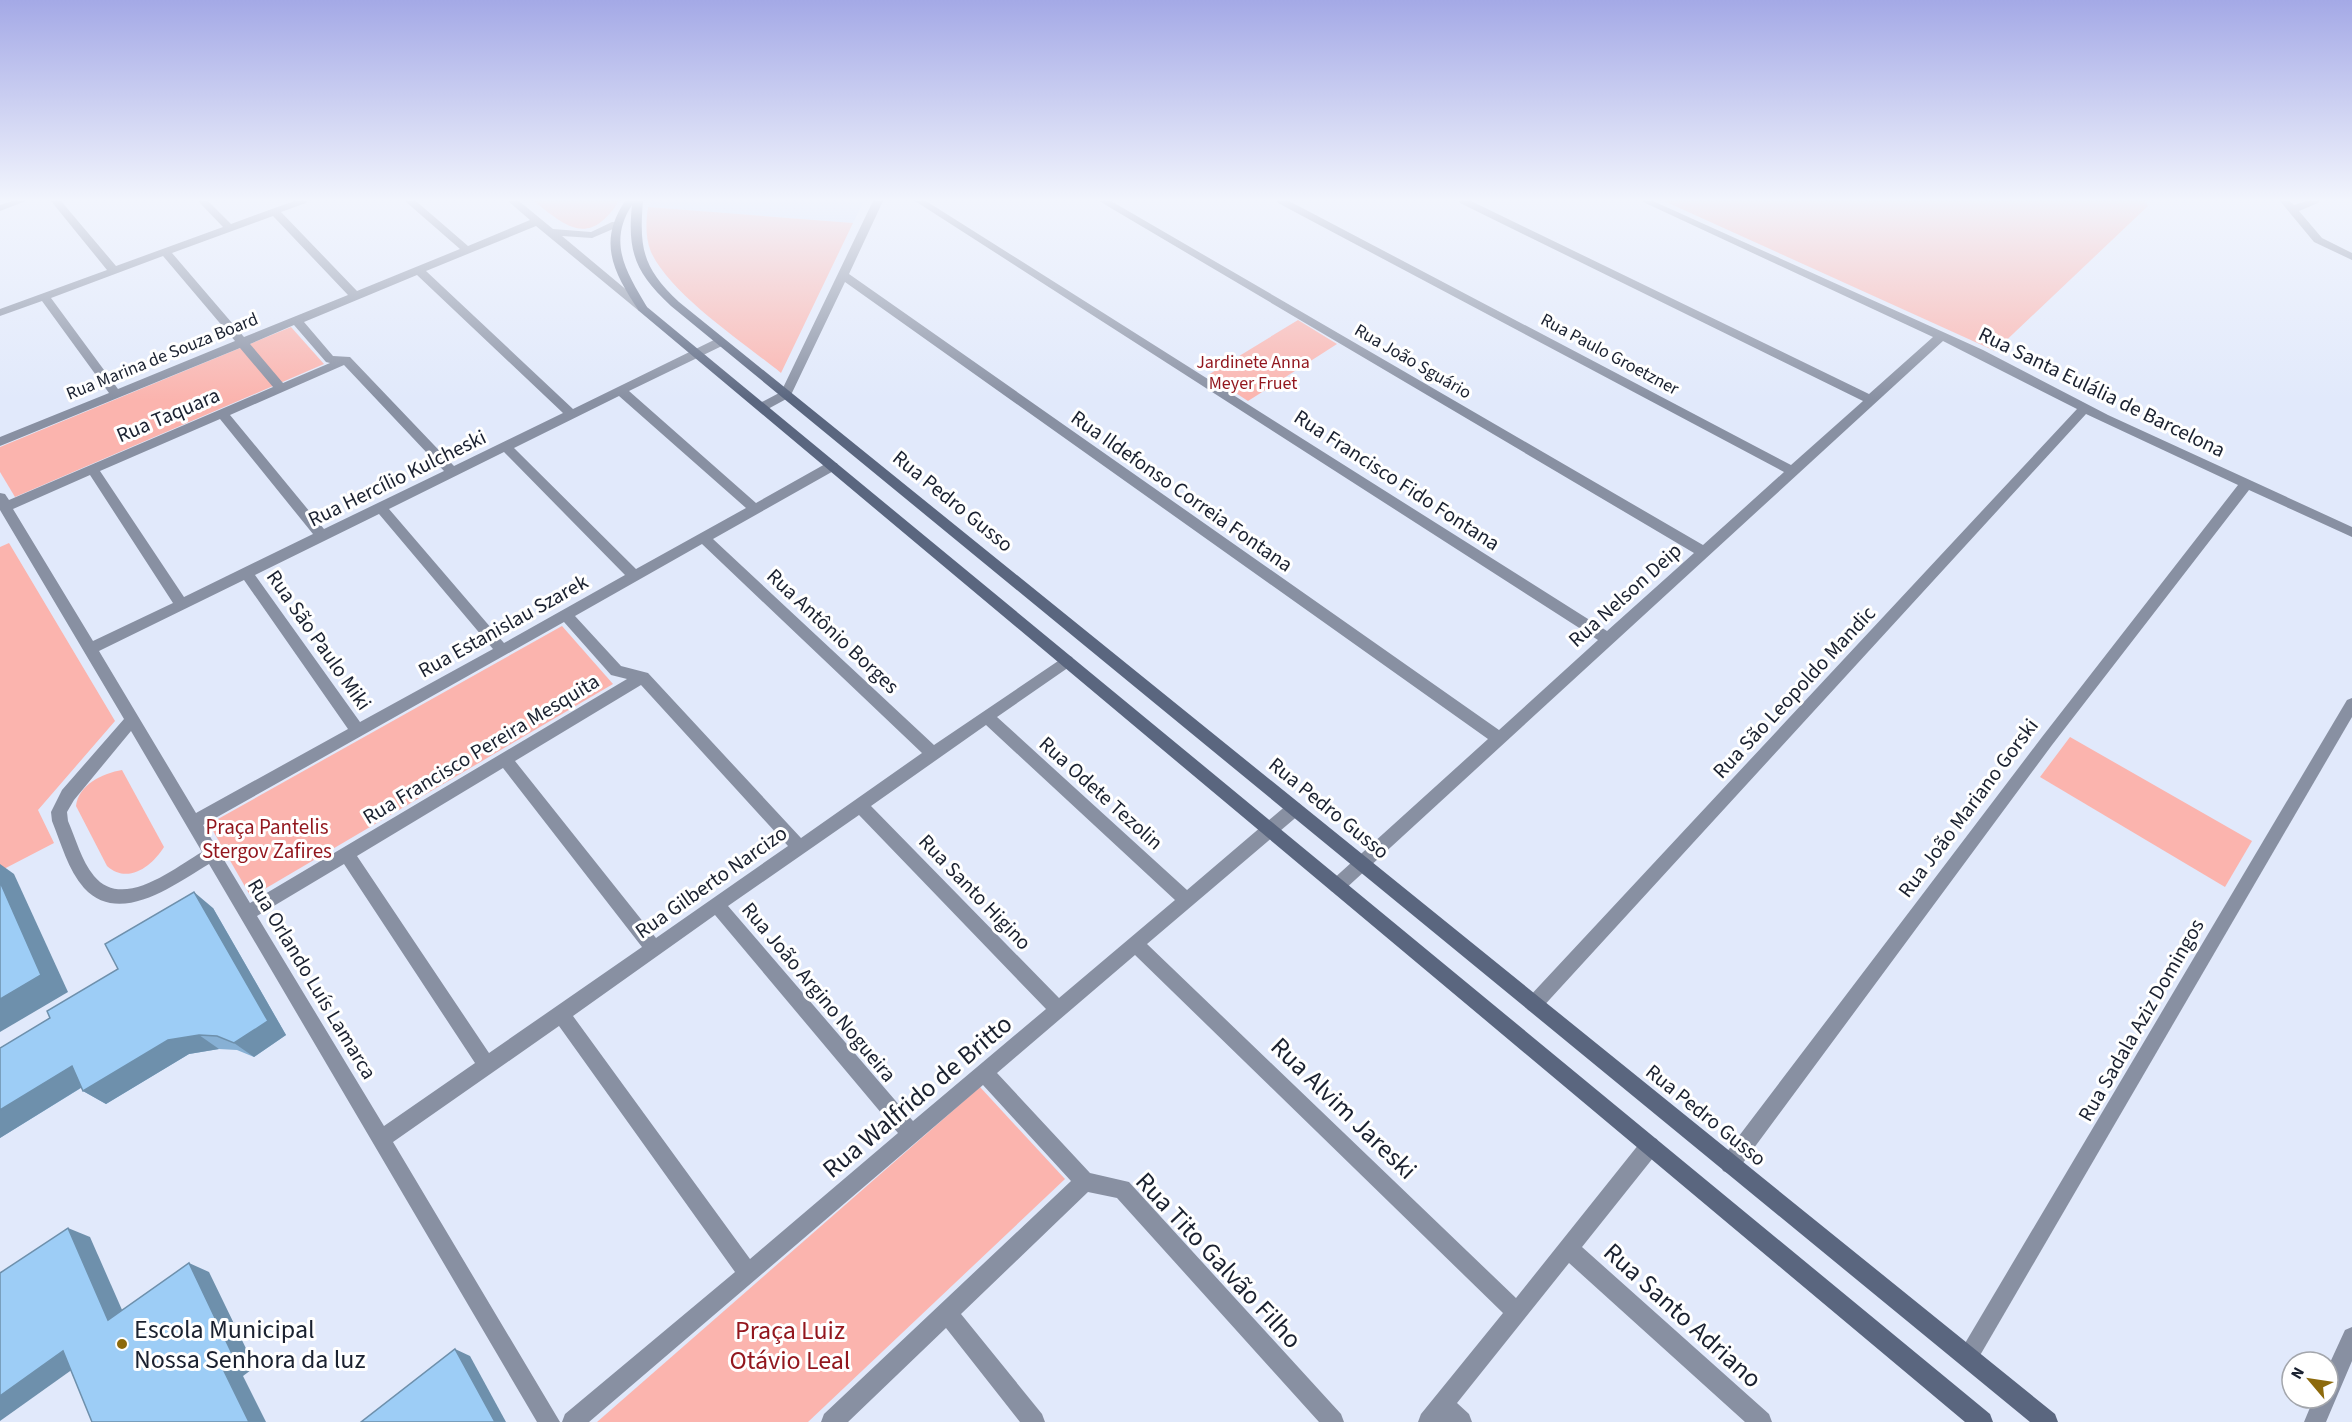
<svg xmlns="http://www.w3.org/2000/svg" width="2352" height="1422" font-family="'Source Sans 3',sans-serif">
<rect width="100%" height="100%" fill="#e1e9fb"/>
<path fill="#ceddfb" d="M652,201H864L853,223L649,207Z"/>
<g fill="#fbb4ae">
<path d="M534,201H619C590,246 568,229 534,201Z"/>
<path d="M1664,201H2145L2148,206L1995,351Z"/>
<path d="M648,207L853,223L781,373C743,342 671,295 651,252C645,237 646,222 648,207Z"/>
<path d="M1298,320L1337,344L1248,401L1208,375Z"/>
<path d="M291,327L324,364L15,497L0,472V447Z"/>
<path d="M9,543L115,721L38,810L54,843L0,871V547Z"/>
<path d="M562,626L613,684L251,897L209,824Z"/>
<path d="M2070,737L2252,841L2225,887L2040,777Z"/>
<path d="M122,770L164,847C152,866 128,885 107,866L76,806C78,785 103,773 122,770Z"/>
<path d="M980,1087L1065,1179L808,1422H597Z"/>
</g>
<g fill="none" stroke-linecap="round" stroke-linejoin="round">
<g fill="#8890a2" fill-rule="evenodd">
<path d="M12,201H26L0,211V205Z"/>
<path d="M51,201H61L116,266L223,227L198,201H208L231,224L294,201H307L306,203L281,212L357,291L460,249L405,201H416L468,246L530,220L508,201H519L553,229L591,232L612,222H620V226L592,238L562,236L647,307V311H639L536,226L426,271L573,409L716,339H724V345L629,391L756,503L827,463H837L838,466L837,469L713,539L934,745L1067,655L1072,657L1074,661L1072,665L997,717L1187,890L1288,804L1294,802L1300,804L1302,809L1300,814L1147,944L1516,1298L1643,1139L1650,1137L1657,1139L1659,1146L1657,1153L1582,1247L1769,1414L1772,1422H1745L1569,1263L1457,1403L1469,1414L1472,1422H1418L1421,1414L1503,1313L1135,955L997,1073L1090,1173L1129,1182L1341,1414L1344,1422H1319L1117,1198L1088,1192L961,1314L1042,1414L1045,1422H1020L946,1328L848,1422H821L824,1414L1071,1181L983,1085L589,1422H562L565,1414L735,1272L559,1026L393,1142L560,1422H537L209,864C175,884 120,927 84,888C68,870 61,843 52,821L51,812L62,790L124,719L0,510V493L5,494L9,500L273,387L240,348L0,446V437L109,393L42,301L0,316V309L107,270ZM273,216L348,295L244,337L172,253ZM163,256L235,341L118,389L51,298ZM417,275L563,413L454,466L350,357L333,356L304,322ZM294,325L326,362L330,363L283,383L250,344ZM344,365L444,471L324,529L230,415ZM619,396L746,508L636,569L514,448ZM220,419L313,534L184,597L100,471ZM504,452L625,575L504,643L389,509ZM90,475L173,603L93,641L13,509ZM379,514L493,649L360,722L255,575ZM702,544L922,753L801,838L648,673L621,666L575,616ZM244,580L348,729L196,813L99,651ZM564,622L611,675L627,679L250,903L203,825ZM641,685L788,846L656,938L515,761ZM986,725L1175,900L1059,998L871,806ZM131,731L202,852C174,868 123,911 94,876C81,860 76,839 68,821L67,812L74,800ZM503,768L642,947L489,1053L357,856ZM859,815L1046,1009L913,1121L728,906ZM344,864L475,1063L384,1126L257,916ZM715,915L898,1133L750,1259L573,1016Z"/>
<path d="M873,201H883L849,274L1499,730L1598,640L915,201H926L1607,631L1694,553L1099,201H1111L1703,545L1784,472L1278,203L1277,201H1289L1791,465L1863,401L1460,203L1459,201H1471L1869,394L1933,337L1641,201H1653L1983,350L2108,415L2352,527V537L2249,490L2052,745L1737,1171L1730,1174L1723,1171L1720,1164L1723,1157L2042,737L2238,485L2086,414L1540,1010L1534,1012L1528,1010L1525,1004L1528,998L2077,409L1943,341L1343,891L1337,893L1331,891L1329,886L1331,881L1488,739L845,282L790,397L766,410H758V404L781,392Z"/>
<path d="M2280,201H2290L2294,205L2306,201H2319L2318,203L2299,211L2322,238L2352,253V260L2314,242Z"/>
<path d="M2352,698V717L1975,1364L1968,1367L1961,1364L1958,1357L1961,1350L2347,700Z"/>
<path d="M2352,1327V1361L2326,1422H2304L2314,1398H2328V1367L2345,1330Z"/>
</g>
<path fill="#5a667f" fill-rule="evenodd" d="M625,201H643C639,249 643,268 679,302L2055,1414L2058,1422H2030L671,306C636,273 627,253 632,205C607,243 627,273 647,307L1990,1414L1993,1422H1965L639,311C614,273 597,243 625,201Z"/>
</g>
<path fill="#87b0d4" d="M213,908L286,1035L254,1057L237,1050L219,1049L189,1054L106,1104L83,1091L81,1088L0,1138V1048L50,1018Z"/>
<g fill="#6e90ac">
<path d="M0,864L14,874L68,992L0,1032Z"/>
<path d="M194,892L213,908L286,1035L254,1057L234,1043Z"/>
<path d="M199,1035L219,1049L189,1054L106,1104L83,1091L168,1040Z"/>
<path d="M72,1066L95,1079L0,1138V1110Z"/>
<path d="M68,1228L90,1237L130,1328L108,1320Z"/>
<path d="M189,1263L209,1272L255,1367L243,1376L266,1422H249L223,1369Z"/>
<path d="M455,1349L470,1356L506,1422H495Z"/>
<path d="M63,1351L87,1359L0,1421V1396Z"/>
</g>
<g fill="#9dcdf6" stroke="#6e90ac" stroke-width="1.5">
<path d="M0,882L41,975L0,999Z"/>
<path d="M194,892L268,1021L234,1043L217,1036L199,1035L168,1040L83,1091L72,1066L0,1110V1048L50,1018L47,1011L118,969L105,944Z"/>
<path d="M68,1228L108,1320L189,1263L235,1360L223,1369L249,1422H92L63,1351L0,1396V1273Z"/>
<path d="M455,1349L495,1422H361Z"/>
</g>
<linearGradient id="sky" x2="0" y2="1"><stop stop-color="#a4a9e6"/><stop offset="0.5" stop-color="#f2f5fd"/><stop offset="1" stop-color="#f2f5fd" stop-opacity="0"/></linearGradient>
<rect width="2352" height="400" fill="url(#sky)"/>
<circle fill="#8d6a0c" stroke="#fff" stroke-width="2" cx="122" cy="1344" r="6"/>
<g text-anchor="middle" stroke-width="6" stroke-linejoin="round" paint-order="stroke">
<g font-size="18" fill="#1a2130" stroke="#fff">
<text transform="translate(1610 354) rotate(28)" y="6">Rua Paulo Groetzner</text>
<text transform="translate(162 356) rotate(-22)" y="6">Rua Marina de Souza Board</text>
<text transform="translate(1413 361) rotate(30)" y="6">Rua João Sguário</text>
</g>
<g font-size="18" fill="#92161d" stroke="#fff">
<text x="1253" y="368">Jardinete Anna<tspan x="1253" dy="21">Meyer Fruet</tspan></text>
</g>
<g font-size="21" fill="#1a2130" stroke="#fff">
<text transform="translate(2102 392) rotate(26)" y="7">Rua Santa Eulália de Barcelona</text>
<text transform="translate(168 415) rotate(-23)" y="7">Rua Taquara</text>
<text transform="translate(397 478) rotate(-26)" y="7">Rua Hercílio Kulcheski</text>
<text transform="translate(1397 480) rotate(33)" y="7">Rua Francisco Fido Fontana</text>
<text transform="translate(1182 491) rotate(35)" y="7">Rua Ildefonso Correia Fontana</text>
<text transform="translate(953 501) rotate(39)" y="7">Rua Pedro Gusso</text>
<text transform="translate(1625 595) rotate(-42)" y="7">Rua Nelson Deip</text>
<text transform="translate(503 626) rotate(-29)" y="7">Rua Estanislau Szarek</text>
<text transform="translate(833 631) rotate(43)" y="7">Rua Antônio Borges</text>
<text transform="translate(319 640) rotate(55)" y="7">Rua São Paulo Miki</text>
<text transform="translate(1794 692) rotate(-47)" y="7">Rua São Leopoldo Mandic</text>
<text transform="translate(481 749) rotate(-31)" y="7">Rua Francisco Pereira Mesquita</text>
<text transform="translate(1101 793) rotate(42)" y="7">Rua Odete Tezolin</text>
<text transform="translate(1329 808) rotate(39)" y="7">Rua Pedro Gusso</text>
<text transform="translate(1968 808) rotate(-53)" y="7">Rua João Mariano Gorski</text>
<text transform="translate(711 882) rotate(-35)" y="7">Rua Gilberto Narcizo</text>
<text transform="translate(975 892) rotate(46)" y="7">Rua Santo Higino</text>
<text transform="translate(312 979) rotate(59)" y="7">Rua Orlando Luís Lamarca</text>
<text transform="translate(819 992) rotate(50)" y="7">Rua João Argino Nogueira</text>
<text transform="translate(2141 1020) rotate(-60)" y="7">Rua Sadala Aziz Domingos</text>
<text transform="translate(1706 1115) rotate(39)" y="7">Rua Pedro Gusso</text>
</g>
<g font-size="21" fill="#92161d" stroke="#fff">
<text x="267" y="834">Praça Pantelis<tspan x="267" dy="24">Stergov Zafires</tspan></text>
</g>
<g font-size="26" fill="#1a2130" stroke="#fff">
<text transform="translate(917 1096) rotate(-40)" y="9">Rua Walfrido de Britto</text>
<text transform="translate(1344 1108) rotate(44)" y="9">Rua Alvim Jareski</text>
<text transform="translate(1219 1260) rotate(47)" y="9">Rua Tito Galvão Filho</text>
<text transform="translate(1683 1315) rotate(42)" y="9">Rua Santo Adriano</text>
</g>
<g font-size="26" fill="#1a2130" stroke="#fff" text-anchor="start">
<text x="134" y="1338">Escola Municipal<tspan x="134" dy="30">Nossa Senhora da luz</tspan></text>
</g>
<g font-size="26" fill="#92161d" stroke="#fff">
<text x="790" y="1339">Praça Luiz<tspan x="790" dy="30">Otávio Leal</tspan></text>
</g>
</g>
<g transform="translate(2310 1380) rotate(299)"><circle r="28" fill="#ffffff" stroke="#a3a6ac" stroke-width="1.5"/>
<path d="M0-4.5L10 22L0 15L-10 22Z" fill="#8d6a0c"/>
<text y="-9" font-size="16" font-weight="bold" text-anchor="middle" fill="#1a2130">N</text>
</g>
</svg>
